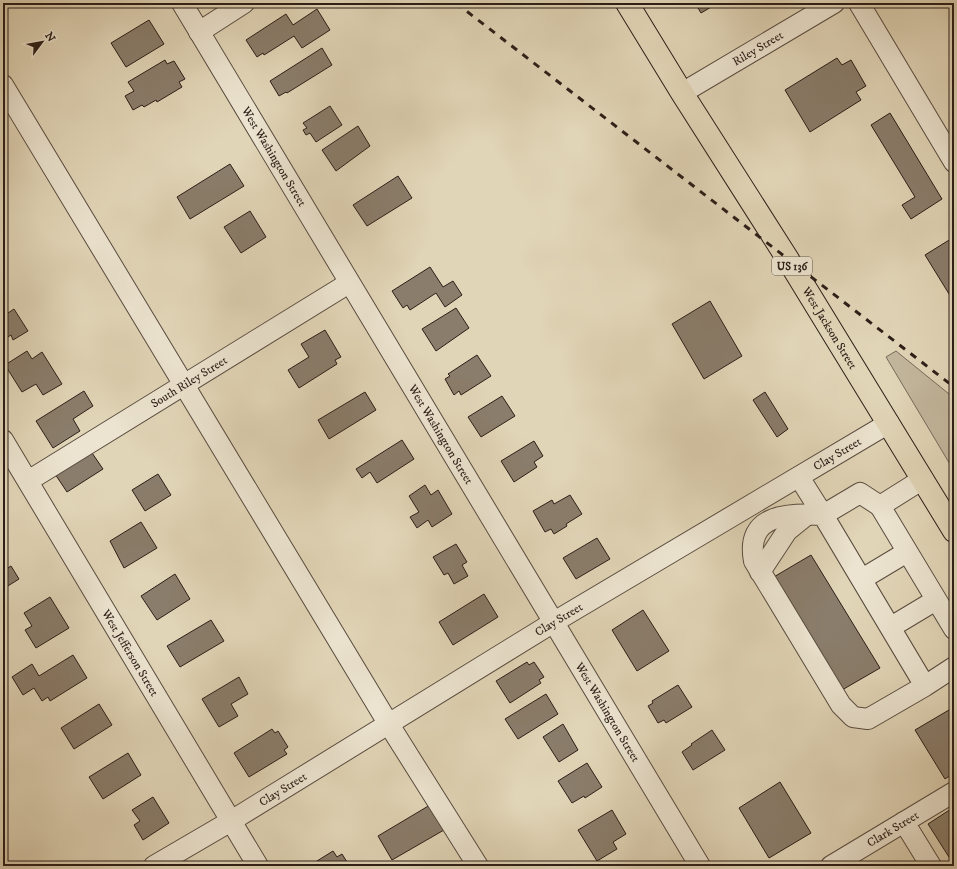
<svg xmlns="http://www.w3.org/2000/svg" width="957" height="869" font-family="'IM FELL DW Pica',serif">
<rect width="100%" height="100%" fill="#e1d5b7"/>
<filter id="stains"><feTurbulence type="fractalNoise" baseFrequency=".005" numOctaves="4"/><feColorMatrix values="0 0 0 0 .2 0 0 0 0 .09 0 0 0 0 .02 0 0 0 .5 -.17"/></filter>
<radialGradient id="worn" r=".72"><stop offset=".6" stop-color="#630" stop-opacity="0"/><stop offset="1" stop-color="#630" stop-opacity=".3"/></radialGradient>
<path fill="#c2b69c" stroke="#776a5a" d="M896,351L954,398V471L886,357Z"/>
<g fill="#8a7d6b" stroke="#2c1e18">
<path d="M695,3H718L701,13Z"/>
<path d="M317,9L330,30L302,48L294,36L264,55L263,53L257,57L246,40L286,14L293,25Z"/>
<path d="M149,20L164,44L126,67L111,43Z"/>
<path d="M322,48L332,65L287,93L286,92L279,96L270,81Z"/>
<path d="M837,58L842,65L851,60L866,86L856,92L861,100L810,132L785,90Z"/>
<path d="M165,60L167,64L174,61L185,79L179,82L182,87L157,102L156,100L144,107L142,105L133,110L125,96L134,91L128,82Z"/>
<path d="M330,106L342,125L316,142L310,133L306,135L303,130L307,128L303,123Z"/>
<path d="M890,113L942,199L911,219L902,205L915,197L871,125Z"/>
<path d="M358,126L370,146L336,171L322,150Z"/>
<path d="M230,164L244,186L190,219L177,197Z"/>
<path d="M398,176L412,198L367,226L353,205Z"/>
<path d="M250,211L266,237L241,253L224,227Z"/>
<path d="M954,237V302L925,255Z"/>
<path d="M430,267L443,287L453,281L462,295L445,307L436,293L410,310L407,305L403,308L392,291Z"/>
<path d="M710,301L742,356L704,379L672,324Z"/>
<path d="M456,308L469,328L436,351L422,329Z"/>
<path d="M14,309L28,331L13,340L11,335L3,340V313L5,315Z"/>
<path d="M325,330L341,357L335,360L337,364L299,388L288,370L309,357L301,344Z"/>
<path d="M27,351L32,359L42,352L62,384L43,395L36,384L22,392L5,365Z"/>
<path d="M477,355L491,376L461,395L459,391L454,395L445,379L450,376L448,374Z"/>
<path d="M84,391L93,406L73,419L80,431L53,448L36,421Z"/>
<path d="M365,392L376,410L329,439L318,420Z"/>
<path d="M765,392L788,429L777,437L753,400Z"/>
<path d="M502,396L515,416L481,437L468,417Z"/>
<path d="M402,440L414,459L377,483L370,472L362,478L356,469Z"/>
<path d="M534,441L543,456L534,462L537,467L514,482L501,461Z"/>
<path d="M90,450L103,469L67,492L55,474Z"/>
<path d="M158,474L171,495L145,511L132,490Z"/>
<path d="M425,485L431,495L438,490L452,514L432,527L428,520L417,528L410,517L419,512L409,496Z"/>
<path d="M570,495L582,514L566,524L567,526L554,534L551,529L545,532L533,511L552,500L554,504Z"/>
<path d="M141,522L157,548L124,568L110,541Z"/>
<path d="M597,538L610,559L576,579L563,558Z"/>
<path d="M456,544L467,562L462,565L468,576L454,584L448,573L444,575L433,557Z"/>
<path d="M811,555L880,668L842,690L767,581Z"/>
<path d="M11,566L19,579L3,589V571Z"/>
<path d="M175,574L190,599L157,620L141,596Z"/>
<path d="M484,594L498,617L453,645L439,622Z"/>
<path d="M50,597L69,628L36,648L25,630L32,626L24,613Z"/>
<path d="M643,610L669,651L637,671L612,630Z"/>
<path d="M211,620L224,641L180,667L167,646Z"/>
<path d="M73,655L87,678L50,701L48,697L42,701L34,688L23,695L12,677L32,664L39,676Z"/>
<path d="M527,662L529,665L534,662L544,677L539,680L541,683L510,703L496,681Z"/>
<path d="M239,677L248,694L231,704L238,716L219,727L202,699Z"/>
<path d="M678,685L692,707L666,723L664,720L658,723L648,706L653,703L652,701Z"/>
<path d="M546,694L558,714L518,739L505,719Z"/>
<path d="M99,704L112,725L74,749L61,728Z"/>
<path d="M954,707V773L945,779L915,730Z"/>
<path d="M563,724L578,750L559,762L543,737Z"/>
<path d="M272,729L275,733L278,731L288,747L284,750L287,754L249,777L234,753Z"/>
<path d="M712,730L725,750L693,770L682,752L692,745L691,744Z"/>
<path d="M128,753L141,775L103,799L89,777Z"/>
<path d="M587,763L602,787L585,798L584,796L572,803L558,781Z"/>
<path d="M780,782L811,833L769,858L739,808Z"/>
<path d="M153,797L169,823L143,840L134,825L140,821L132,810Z"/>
<path d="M430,805L444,830L392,860L378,836Z"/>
<path d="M954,807V865L928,824Z"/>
<path d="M612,810L626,834L613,842L617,849L597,861L578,830Z"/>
<path d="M333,851L337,857L342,854L347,862L343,866H309Z"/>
</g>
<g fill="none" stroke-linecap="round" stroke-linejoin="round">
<defs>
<g id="minor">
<path id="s1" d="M182,3L700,866"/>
<path d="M859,3L954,162"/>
<path d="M199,32L244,3"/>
<path d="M3,85L388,723L478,866"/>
<path id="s2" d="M682,93L834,3"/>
<path id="s3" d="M3,440L258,866"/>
<path d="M799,477L823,515L860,493L880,506L923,479"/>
<path id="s4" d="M28,481L349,283"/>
<path d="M880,506L954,629"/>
<path d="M760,572L787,531L808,514"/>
<path d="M862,579L907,552"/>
<path d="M891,627L936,600"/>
<path d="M925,686L868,719L853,717L841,705L754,561C745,514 788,513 823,515L925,686L954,667"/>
<path d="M904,822L931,866"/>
<path id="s5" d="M154,866L231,821L554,622L889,423"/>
<path id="s6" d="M831,866L954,792"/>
</g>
<g id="major">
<path id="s7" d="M627,3L682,93L787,258L954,531"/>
</g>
</defs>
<use href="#minor" stroke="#594c40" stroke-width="22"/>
<use href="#major" stroke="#2c1e18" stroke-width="24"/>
<use href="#minor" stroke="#ece4d0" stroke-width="20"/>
<use href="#major" stroke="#e1d5b7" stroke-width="22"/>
<path stroke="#2c1e18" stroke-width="3" stroke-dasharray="7 7" stroke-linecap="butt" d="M456,3L954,387"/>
</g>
<g text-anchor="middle" stroke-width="3" stroke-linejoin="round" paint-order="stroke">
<rect fill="#ece4d0" stroke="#66594f" stroke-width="1" x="772" y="257" width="40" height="18" rx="3"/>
<g font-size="11" font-weight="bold" fill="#2c1e18">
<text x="792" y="270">US 136</text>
</g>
<g font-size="12" fill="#2c1e18" stroke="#ece4d0">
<text dy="4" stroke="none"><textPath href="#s2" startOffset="88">Riley Street</textPath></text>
<text dy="4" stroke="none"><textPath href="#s1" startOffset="179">West Washington Street</textPath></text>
<text dy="4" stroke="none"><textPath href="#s7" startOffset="383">West Jackson Street</textPath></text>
<text dy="4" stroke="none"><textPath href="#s4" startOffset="189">South Riley Street</textPath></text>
<text dy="4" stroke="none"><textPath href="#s1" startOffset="503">West Washington Street</textPath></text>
<text dy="4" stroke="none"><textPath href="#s5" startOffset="798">Clay Street</textPath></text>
<text dy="4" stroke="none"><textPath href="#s5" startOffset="474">Clay Street</textPath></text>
<text dy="4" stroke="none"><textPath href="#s3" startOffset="248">West Jefferson Street</textPath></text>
<text dy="4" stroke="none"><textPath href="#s1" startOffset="827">West Washington Street</textPath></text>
<text dy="4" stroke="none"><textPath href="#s5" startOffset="150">Clay Street</textPath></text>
<text dy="4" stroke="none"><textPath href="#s6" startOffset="72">Clark Street</textPath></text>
</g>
</g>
<rect width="957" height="869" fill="none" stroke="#e1d5b7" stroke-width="16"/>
<rect x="4" y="4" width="949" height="861" fill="none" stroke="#2c1e18" stroke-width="2"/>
<rect x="8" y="8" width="941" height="853" fill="none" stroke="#2c1e18"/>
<g transform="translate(42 42) rotate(58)" stroke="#ece4d0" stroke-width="3" paint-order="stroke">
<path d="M0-3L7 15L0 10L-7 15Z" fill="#2c1e18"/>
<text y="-6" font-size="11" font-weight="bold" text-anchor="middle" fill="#2c1e18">N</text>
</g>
<rect width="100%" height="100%" filter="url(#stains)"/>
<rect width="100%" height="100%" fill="url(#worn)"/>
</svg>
